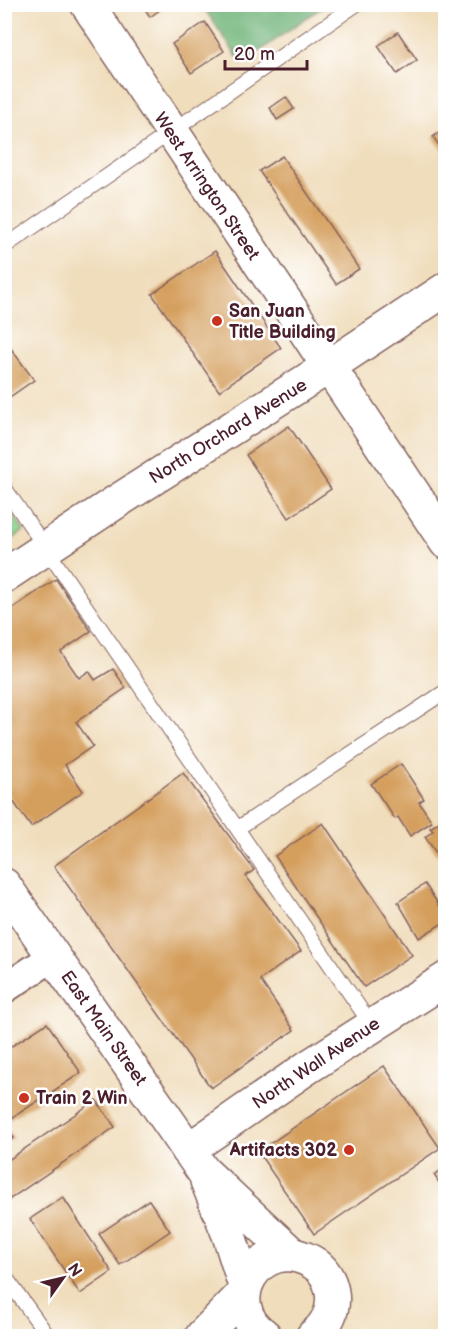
<svg xmlns="http://www.w3.org/2000/svg" width="450" height="1341" font-family="'Balsamiq Sans',sans-serif">
<rect width="100%" height="100%" fill="#fff"/>
<filter id="ink" filterUnits="userSpaceOnUse"><feTurbulence type="fractalNoise" baseFrequency=".0167" numOctaves="2"/><feDisplacementMap in="SourceGraphic" scale="12" xChannelSelector="R" yChannelSelector="G"/><feConvolveMatrix kernelMatrix="1 2 1 2 8 2 1 2 1" color-interpolation-filters="sRGB"/></filter>
<filter id="wash" filterUnits="userSpaceOnUse"><feTurbulence type="fractalNoise" baseFrequency=".008" numOctaves="4" result="noise"/><feDisplacementMap in="SourceGraphic" scale="24" xChannelSelector="R" yChannelSelector="G"/><feGaussianBlur stdDeviation="1.35" result="paint"/><feColorMatrix in="noise" values="0 0 0 0 0 0 0 0 0 0 0 0 0 0 0 0 0 1.4 0 .05"/><feComposite in="paint" operator="in"/></filter>
<g filter="url(#wash)">
<rect width="100%" height="100%" fill="#f0ddbc"/>
<path fill="#8bd28d" stroke="#6a785c" stroke-width="1.5" d="M5,502L24,531L5,544H4Z"/>
<path fill="#70b478" stroke="#5d6a52" stroke-width="1.5" d="M202,5H328L310,15L242,64Z"/>
<g id="blocks">
<g fill="#d49e5c">
<path d="M142,4H168L150,17Z"/>
<path d="M205,22L224,51L191,73L172,44Z"/>
<path d="M398,32L417,60L397,74L378,46Z"/>
<path d="M286,97L294,109L277,120L270,108Z"/>
<path d="M446,128V155L433,137Z"/>
<path d="M282,156L359,269L336,284L259,171Z"/>
<path d="M215,251L281,348L219,391L152,294Z"/>
<path d="M4,339L34,380L4,401Z"/>
<path d="M289,426L331,489L289,518L246,455Z"/>
<path d="M56,579L91,631L61,652L79,678L89,671L95,680L113,669L126,688L76,722L93,746L65,765L83,791L31,827L4,788V614Z"/>
<path d="M401,764L424,799L419,802L432,822L410,836L398,817L395,819L371,784Z"/>
<path d="M183,773L254,870L246,876L301,951L260,980L294,1030L211,1088L54,866Z"/>
<path d="M444,819L446,820V867L425,837L433,831L430,828Z"/>
<path d="M323,823L412,955L364,987L275,856Z"/>
<path d="M425,884L446,916V921L419,938L398,902Z"/>
<path d="M47,1023L81,1073L4,1123V1051Z"/>
<path d="M384,1066L440,1148L314,1234L258,1152Z"/>
<path d="M96,1100L115,1127L4,1203V1163Z"/>
<path d="M4,1124L14,1138L4,1144Z"/>
<path d="M446,1167V1193L434,1175Z"/>
<path d="M63,1197L112,1272L80,1294L30,1219Z"/>
<path d="M149,1200L170,1231L120,1265L99,1234Z"/>
</g>
</g>
</g>
<g filter="url(#ink)">
<use href="#blocks" fill-opacity="0" stroke="#84625e" stroke-width="1.5"/>
<g fill="none" stroke-linecap="round" stroke-linejoin="round">
<defs>
<g id="lane">
<path d="M4,247L357,4"/>
<path d="M4,487L372,1026"/>
<path d="M238,828L446,691"/>
<path d="M4,1275L48,1336"/>
</g>
<path id="street" d="M4,989L54,956"/>
<g id="secondary">
<path d="M87,4L446,542"/>
<path d="M4,576L116,502L328,367L446,289"/>
<path d="M4,885L203,1171L293,1255"/>
<path d="M188,1150L308,1067L446,979"/>
<path d="M207,1181L229,1235L245,1286"/>
<path d="M202,1336L244,1293"/>
<path d="M265,1336C216,1303 261,1232 312,1262C323,1268 330,1280 332,1292C335,1310 326,1326 313,1336"/>
</g>
</defs>
<use href="#lane" stroke="#84625e" stroke-width="16"/>
<use href="#street" stroke="#84625e" stroke-width="32"/>
<use href="#secondary" stroke="#84625e" stroke-width="36"/>
<use href="#lane" stroke="#fff" stroke-width="14"/>
<use href="#street" stroke="#fff" stroke-width="28"/>
<use href="#secondary" stroke="#fff" stroke-width="33"/>
</g>
</g>
<g fill="#c8321e" stroke="#fff" stroke-width="2">
<circle cx="217" cy="321" r="6"/>
<circle cx="24" cy="1098" r="6"/>
<circle cx="349" cy="1150" r="6"/>
</g>
<g text-anchor="middle" stroke-width="5" stroke-linejoin="round" paint-order="stroke">
<g font-size="18" fill="#4a1f2b" stroke="#fff">
<text transform="translate(207 186) rotate(56)" y="6">West Arrington Street</text>
<text transform="translate(228 431) rotate(-32)" y="6">North Orchard Avenue</text>
<text transform="translate(104 1028) rotate(55)" y="6">East Main Street</text>
<text transform="translate(316 1063) rotate(-34)" y="6">North Wall Avenue</text>
</g>
<g font-size="18" font-weight="bold" fill="#4a1f2b" stroke="#fff" text-anchor="start">
<text x="229" y="317">San Juan<tspan x="229" dy="21">Title Building</tspan></text>
<text x="36" y="1104">Train 2 Win</text>
<text x="337" y="1156" text-anchor="end">Artifacts 302</text>
</g>
</g>
<rect width="450" height="1341" fill="none" stroke="#fff" stroke-width="24"/>
<g transform="translate(63 1278) rotate(56)" stroke="#ffffff" stroke-width="4.5" paint-order="stroke">
<path d="M0-4.5L10 22L0 15L-10 22Z" fill="#4a1f2b"/>
<text y="-9" font-size="16" font-weight="bold" text-anchor="middle" fill="#4a1f2b">N</text>
</g>
<path d="M225 60v9h82v-9" fill="none" stroke="#4a1f2b" stroke-width="3"/>
<text x="234" y="60" font-size="18" fill="#4a1f2b" stroke="#ffffff" stroke-width="4.5" paint-order="stroke">20 m</text>
</svg>
